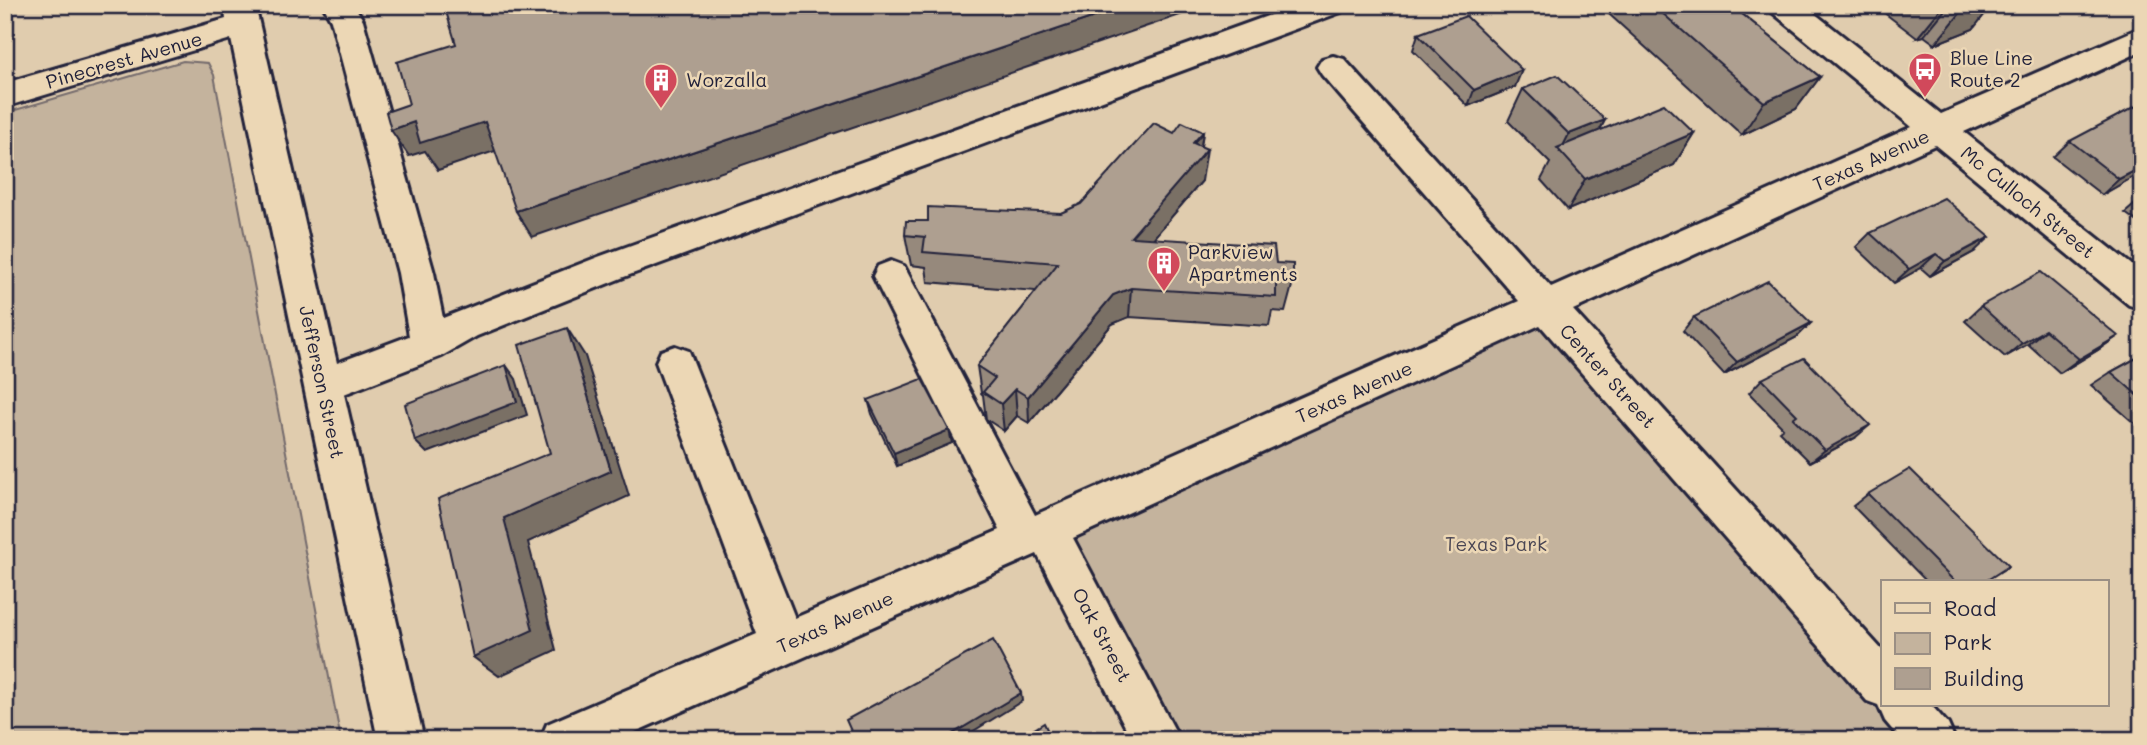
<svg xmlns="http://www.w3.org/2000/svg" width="2147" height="745" font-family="Mali,sans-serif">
<rect width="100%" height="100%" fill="#e0ccae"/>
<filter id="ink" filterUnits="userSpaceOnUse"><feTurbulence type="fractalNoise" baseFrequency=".0143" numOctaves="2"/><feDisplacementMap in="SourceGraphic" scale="14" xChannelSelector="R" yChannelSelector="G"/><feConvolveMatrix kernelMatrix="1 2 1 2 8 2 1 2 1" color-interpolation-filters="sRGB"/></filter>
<g filter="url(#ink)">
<g fill="#c4b39d" stroke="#736a6c" stroke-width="2">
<path d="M183,61L208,63L214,75L341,740H5V113Z"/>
<path d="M1546,307L1883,705H1901L1932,740H1157L1046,530Z"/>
</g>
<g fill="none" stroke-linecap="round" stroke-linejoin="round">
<defs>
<g id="minor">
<path d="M224,5H255L337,363L409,336L398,273L331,20L323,5H354L363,20L434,273L443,318L598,257L1298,5H1345L1341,12L624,277L477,336L442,356L344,394L424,740H378L231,39L5,107V83L226,19Z"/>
<path d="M1768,5H1804L1941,114L2142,27V51L1964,132L2142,273V309L2129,305L1935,145L1573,310L1883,651V705H1931L1948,724L1955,740H1901L1885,721L1878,705L1867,701L1540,325L1073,538L1180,740H1132L1037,554L617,740H540L547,724L757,634L656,362L661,351L675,346L689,351L795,618L1000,530L873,276L878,266L891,261L904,266L1035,515L1519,301L1322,75L1317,67L1322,59L1333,56L1344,59L1551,287L1912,127L1772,12Z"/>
</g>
</defs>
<use href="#minor" stroke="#22223b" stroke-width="6"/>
<use href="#minor" fill="#ecd7b5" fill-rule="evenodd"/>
</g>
<g fill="#96897c" stroke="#22223b" stroke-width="2">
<path d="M1599,5H1731L1820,77L1796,109L1742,135Z"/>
<path d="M1874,5H1992L1973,29L1935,44L1924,36L1917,38Z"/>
<path d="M1418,34L1515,87L1468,106L1413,50Z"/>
<path d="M1523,89L1605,120L1600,130L1694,133L1674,165L1568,210L1541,180L1550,163L1508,121Z"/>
<path d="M1203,132L1201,146L1202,181L1153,238L1276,263L1293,282L1285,312L1272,311L1269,326L1129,317L1112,324L1029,423L1017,416L1004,431L986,419L983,395L981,393L977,366L1036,291L928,282L926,267L911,265L905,235L928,221L1061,213L1081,204L1174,133Z"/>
<path d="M2070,141L2142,172L2102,195L2053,157Z"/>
<path d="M2142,198V225L2125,213Z"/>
<path d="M1870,233L1974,252L1930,276L1921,268L1894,283L1856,247Z"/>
<path d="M1981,306L2118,336L2098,350L2060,373L2028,344L2005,357L1965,321Z"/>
<path d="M1694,317L1811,323L1797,337L1724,375L1683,331Z"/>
<path d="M2142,355V430L2091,385L2111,372Z"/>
<path d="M1762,379L1855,438L1810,462L1779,431L1783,428L1749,393Z"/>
<path d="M868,400L952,443L897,466L872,414Z"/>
<path d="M1868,494L1984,582H1927L1853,506Z"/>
</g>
<g fill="#7a6f65" stroke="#22223b" stroke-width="2">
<path d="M1130,5H1209L532,237L516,211Z"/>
<path d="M1944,5H1949L1924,36L1917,38Z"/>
<path d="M1976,5H1992L1973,29L1935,44L1962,11Z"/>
<path d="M1522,70L1515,87L1468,106L1474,90Z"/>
<path d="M1820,77L1796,109L1742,135L1764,102Z"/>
<path d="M1605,120L1588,152H1560L1569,134Z"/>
<path d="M414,122H485L501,149L438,170L425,151L409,156L391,130Z"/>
<path d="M1203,132L1199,158L1207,149L1202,181L1129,267L1131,237L1193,143Z"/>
<path d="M1694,133L1674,165L1568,210L1585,179Z"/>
<path d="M2142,167V172L2102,195L2119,179Z"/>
<path d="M1990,237L1974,252L1930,276L1945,261Z"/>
<path d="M1936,254L1921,268L1894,283L1909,269Z"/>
<path d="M1131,288L1129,317L1112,324L1029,423L1028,397L1113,295Z"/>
<path d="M1811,323L1797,337L1724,375L1737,362Z"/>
<path d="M567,328L585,356L629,496L528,542L556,650L499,676L473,657L504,518L611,471Z"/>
<path d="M2045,330L2028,344L2005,357L2022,343Z"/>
<path d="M2118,336L2098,350L2060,373L2079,359Z"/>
<path d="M506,365L516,379L527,415L427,453L415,441Z"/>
<path d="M1015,389L1017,416L1004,431L1001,404Z"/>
<path d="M1870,425L1855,438L1810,462L1825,450Z"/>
<path d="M949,430L952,443L897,466L894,453Z"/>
<path d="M1021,693L1022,701L959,740H942Z"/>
</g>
<g fill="#ae9f90" stroke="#22223b" stroke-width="2">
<path d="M444,5H1130L516,211L485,122L420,143L414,122L391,130L386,112L409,104L397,62L456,44Z"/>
<path d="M1653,5H1731L1820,77L1764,102Z"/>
<path d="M1954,5H1976L1962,11Z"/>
<path d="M1466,16L1522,70L1474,90L1418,34Z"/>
<path d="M1557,75L1605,120L1569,134L1523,89Z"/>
<path d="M2142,103V167L2119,179L2070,141Z"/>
<path d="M1664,104L1694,133L1585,179L1557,148Z"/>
<path d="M1182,122L1203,132L1193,143L1207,149L1131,237L1274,246L1276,263L1293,264V282L1276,281V297L1131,288L1113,295L1028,397L1015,389L1001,404L983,392L995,378L977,366L1058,263L923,252L925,237L905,235L906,221H928V207L1061,213L1081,204L1154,123L1174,133Z"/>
<path d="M1944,198L1990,237L1945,261L1936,254L1909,269L1870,233Z"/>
<path d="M2041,272L2118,336L2079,359L2045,330L2022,343L1981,306Z"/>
<path d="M1768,281L1811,323L1737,362L1694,317Z"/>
<path d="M567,328L611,471L504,518L533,630L473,657L438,499L550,453L519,345Z"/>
<path d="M2142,355V399L2111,372Z"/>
<path d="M1804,358L1870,425L1825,450L1793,418L1797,415L1762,379Z"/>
<path d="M506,365L517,402L415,441L405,404Z"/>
<path d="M922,379L949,430L894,453L868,400Z"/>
<path d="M1910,469L2009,566L1984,582H1955L1868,494Z"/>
<path d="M993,640L1021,693L942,740H855L846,720Z"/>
<path d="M1044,723L1052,740H1017Z"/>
</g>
</g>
<defs>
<symbol id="bus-pin" viewBox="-11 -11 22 30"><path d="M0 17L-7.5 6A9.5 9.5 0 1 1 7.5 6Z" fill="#d1495b" stroke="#ecd7b5"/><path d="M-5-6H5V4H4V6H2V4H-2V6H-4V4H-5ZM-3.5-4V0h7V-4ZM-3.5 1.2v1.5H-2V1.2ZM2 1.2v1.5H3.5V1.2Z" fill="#fff"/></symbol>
<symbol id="building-pin" viewBox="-11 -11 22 30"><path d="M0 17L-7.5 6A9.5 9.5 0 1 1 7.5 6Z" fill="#d1495b" stroke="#ecd7b5"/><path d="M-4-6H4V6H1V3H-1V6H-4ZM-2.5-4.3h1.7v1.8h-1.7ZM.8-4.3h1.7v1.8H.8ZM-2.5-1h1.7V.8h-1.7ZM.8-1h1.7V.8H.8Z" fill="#fff"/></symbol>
</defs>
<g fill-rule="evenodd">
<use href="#bus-pin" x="1906" y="50" width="38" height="52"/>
<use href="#building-pin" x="642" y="61" width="38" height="52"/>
<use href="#building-pin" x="1145" y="244" width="38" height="52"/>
</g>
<g text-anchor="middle" stroke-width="5" stroke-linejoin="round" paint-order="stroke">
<g font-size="19" fill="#22223b" stroke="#ecd7b5" text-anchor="start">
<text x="1950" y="65">Blue Line<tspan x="1950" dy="22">Route 2</tspan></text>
<text x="686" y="87">Worzalla</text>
<text x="1188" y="259">Parkview<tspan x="1188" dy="22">Apartments</tspan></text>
</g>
<g font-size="19" fill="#22223b" stroke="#ecd7b5">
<text transform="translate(124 60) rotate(-16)" y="7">Pinecrest Avenue</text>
<text transform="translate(1871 160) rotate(-24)" y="7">Texas Avenue</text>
<text transform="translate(2028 202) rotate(39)" y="7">Mc Culloch Street</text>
<text transform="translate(1608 376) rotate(48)" y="7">Center Street</text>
<text transform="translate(322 382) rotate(78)" y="7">Jefferson Street</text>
<text transform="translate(1354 392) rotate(-24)" y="7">Texas Avenue</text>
<text transform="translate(835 622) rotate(-24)" y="7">Texas Avenue</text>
<text transform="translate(1102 635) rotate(62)" y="7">Oak Street</text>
</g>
<g font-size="19" fill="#4a4654" stroke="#ecd7b5">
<text x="1496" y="551">Texas Park</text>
</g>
</g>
<rect width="2147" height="745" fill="none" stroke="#ecd7b5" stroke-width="28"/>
<rect x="14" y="14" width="2119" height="717" fill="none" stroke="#22223b" stroke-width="2.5" filter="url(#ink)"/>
<rect x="1881" y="580" width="228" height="126" fill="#ecd7b5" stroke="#9b8f84" stroke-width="2"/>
<rect x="1895" y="603" width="35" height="10" fill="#ecd7b5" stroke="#9b8f84" stroke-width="2"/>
<text x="1944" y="616" font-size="21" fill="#22223b">Road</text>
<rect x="1895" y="633" width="35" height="21" fill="#c4b39d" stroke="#9b8f84" stroke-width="2"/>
<text x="1944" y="650" font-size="21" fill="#22223b">Park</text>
<rect x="1895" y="668" width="35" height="21" fill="#ae9f90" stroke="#9b8f84" stroke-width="2"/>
<text x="1944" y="686" font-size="21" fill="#22223b">Building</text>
</svg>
